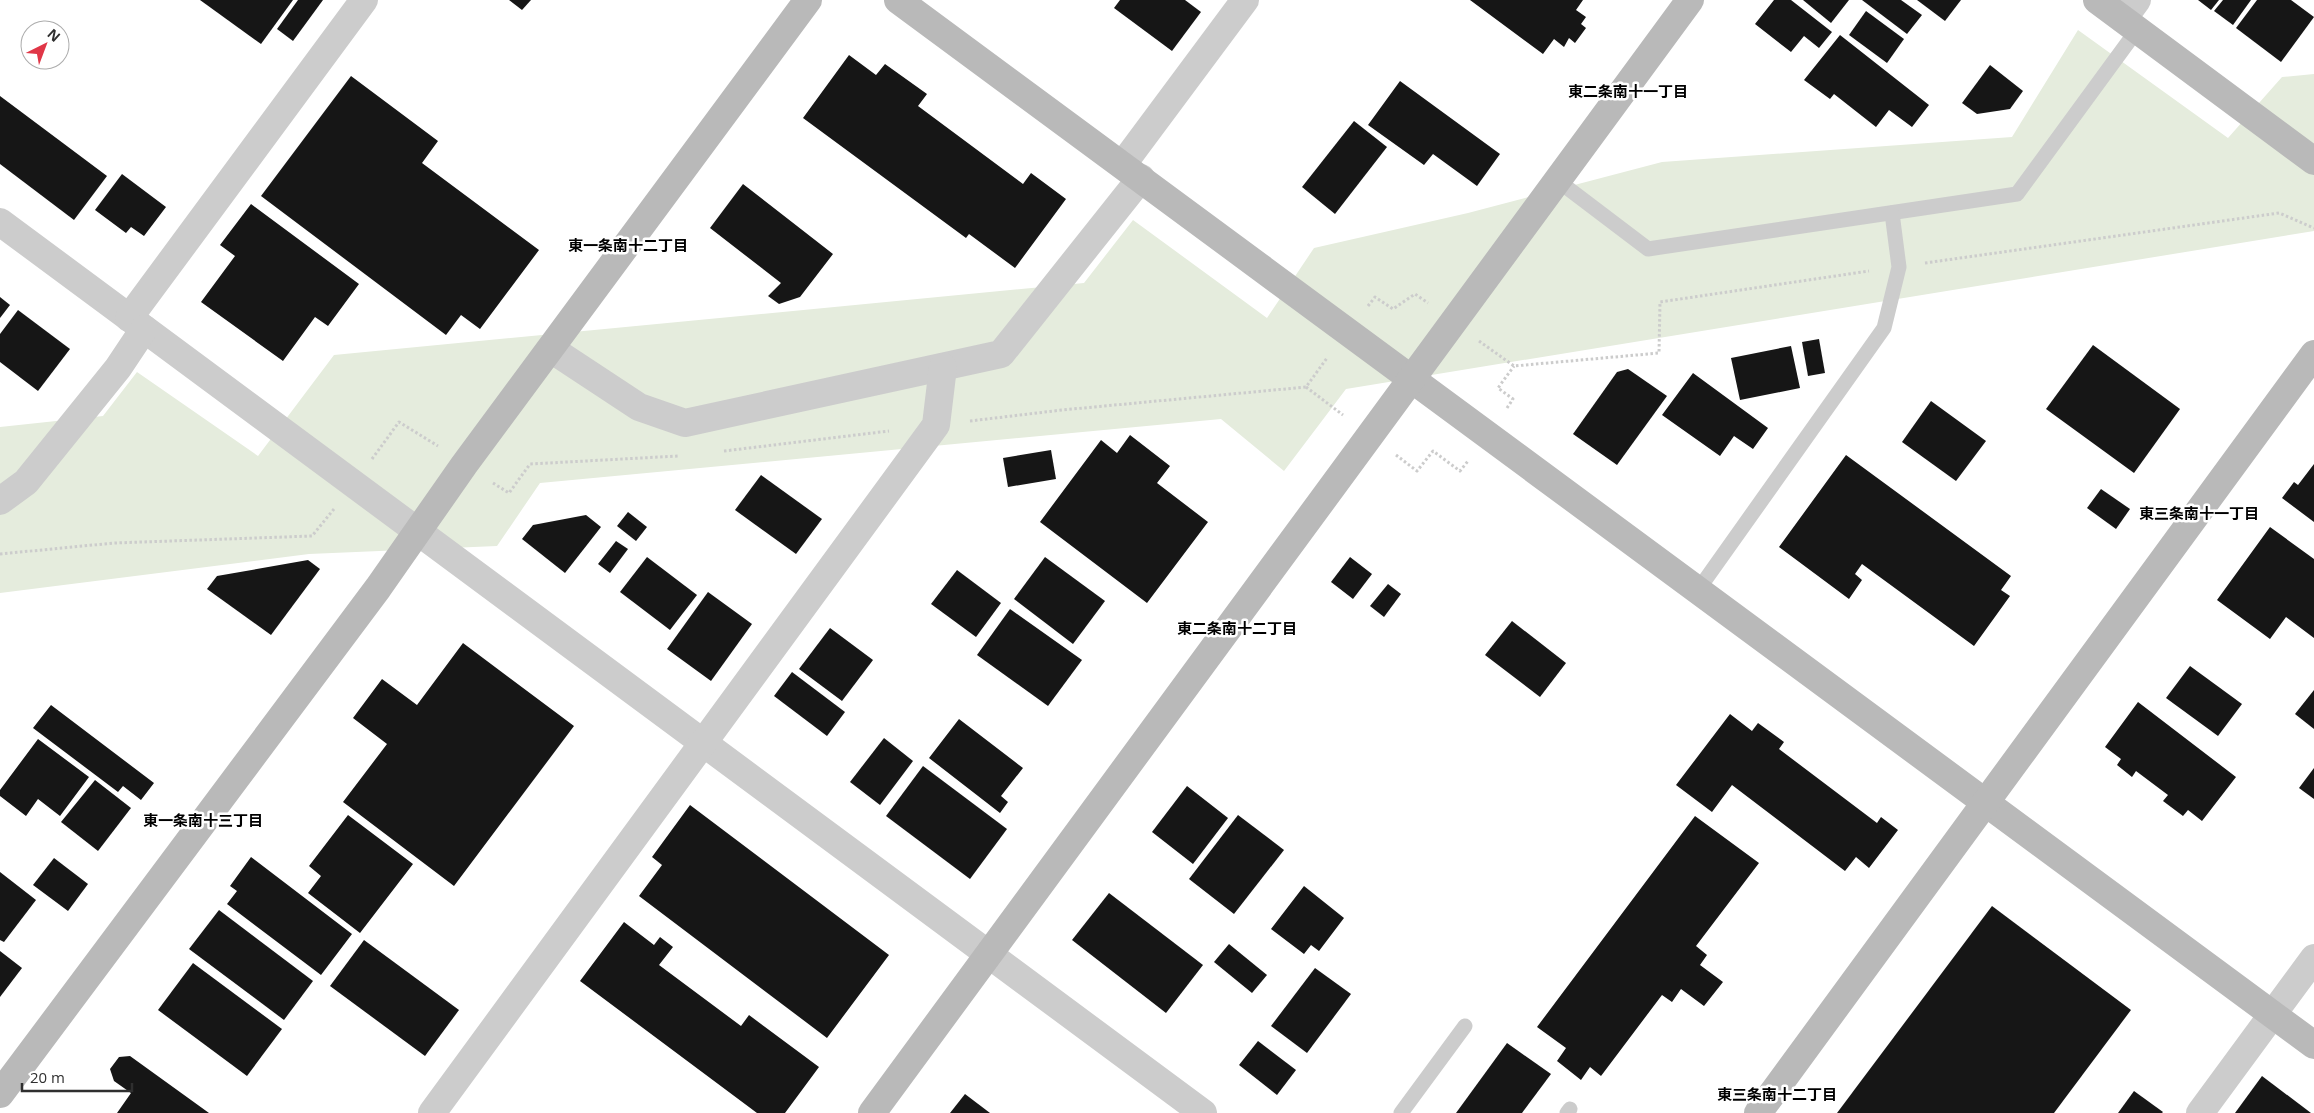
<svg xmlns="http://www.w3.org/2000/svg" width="2314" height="1113" font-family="'Open Sans','Noto Sans JP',sans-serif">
<rect width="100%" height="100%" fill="#fff"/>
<path fill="#e5ecdd" d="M2078,30L2228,138L2282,77L2314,74V231L1346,389L1284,471L1221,419L540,483L497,546L309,554L0,593V427L103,416L137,372L258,456L334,355L1084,283L1133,220L1267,318L1314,248L1468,213L1662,162L2012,137Z"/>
<g fill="#161616">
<path d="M200,0H293L261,44Z"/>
<path d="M298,0H323L293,41L277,29Z"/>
<path d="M509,0H531L522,10Z"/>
<path d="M1120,0H1185L1201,12L1172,51L1114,8Z"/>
<path d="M1470,0H1583L1576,10L1586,17L1581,24L1586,28L1575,43L1569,38L1564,47L1554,39L1543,54Z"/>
<path d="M1774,0H1791L1832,32L1819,48L1804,36L1791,52L1755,24Z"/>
<path d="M1803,0H1849L1831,23Z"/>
<path d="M1862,0H1901L1922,15L1907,34Z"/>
<path d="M1917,0H1961L1945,21Z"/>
<path d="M2198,0H2219L2211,10Z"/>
<path d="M2223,0H2251L2233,25L2214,11Z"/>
<path d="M2257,0H2291L2314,17L2281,62L2236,28Z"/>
<path d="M1866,11L1904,39L1887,63L1849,35Z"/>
<path d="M1840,35L1929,105L1912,127L1889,110L1876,127L1834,94L1830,99L1804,80Z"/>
<path d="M849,55L876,75L885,64L927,94L918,106L1023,184L1031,173L1066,199L1015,268L969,234L966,238L803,118Z"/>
<path d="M1990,65L2023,91L2010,109L1977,114L1962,103Z"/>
<path d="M351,76L438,141L422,163L539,250L480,329L461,315L446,335L261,196Z"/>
<path d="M1400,81L1500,154L1477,186L1433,154L1424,165L1368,125Z"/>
<path d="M0,96L107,176L74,220L0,164Z"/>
<path d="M1354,121L1387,147L1335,214L1302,187Z"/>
<path d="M122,174L166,207L144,236L131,227L126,233L95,210Z"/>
<path d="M743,184L833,254L800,297L779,304L768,296L781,283L710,228Z"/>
<path d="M251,204L359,284L328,326L315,317L283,361L201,302L235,256L220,245Z"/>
<path d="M0,297L10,305L0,318Z"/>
<path d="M18,310L70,349L38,391L0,362V334Z"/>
<path d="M1819,339L1825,373L1808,376L1802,342Z"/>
<path d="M2093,345L2180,409L2134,473L2046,409Z"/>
<path d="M1791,346L1800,388L1740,400L1731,358Z"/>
<path d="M1628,369L1667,396L1617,465L1573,434L1617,372Z"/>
<path d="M1693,373L1768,428L1753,449L1734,436L1720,456L1662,415Z"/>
<path d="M1931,401L1986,441L1956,481L1902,442Z"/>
<path d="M1130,435L1170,466L1157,483L1208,522L1147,603L1040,522L1101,440L1117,453Z"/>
<path d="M1051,450L1056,479L1008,487L1003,458Z"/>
<path d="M1846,455L2011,576L2001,590L2010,596L1974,646L1862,564L1855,574L1862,580L1849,599L1779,547Z"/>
<path d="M2314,464V522L2282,498L2294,482L2298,485Z"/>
<path d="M761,475L822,519L796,554L735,510Z"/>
<path d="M2101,489L2130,509L2116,529L2087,508Z"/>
<path d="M628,512L647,527L636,541L617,526Z"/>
<path d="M586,515L601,527L565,573L522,539L533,525Z"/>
<path d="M2270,527L2314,559V638L2286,617L2270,639L2217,600Z"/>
<path d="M616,541L628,549L610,573L598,564Z"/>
<path d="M647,557L697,595L670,630L620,592Z"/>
<path d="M1045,557L1105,601L1073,644L1014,599Z"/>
<path d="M1350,557L1372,574L1353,599L1331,582Z"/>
<path d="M308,560L320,569L271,635L207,589L217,576Z"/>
<path d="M957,570L1001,603L976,637L931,604Z"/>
<path d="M1388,584L1401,594L1384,617L1370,606Z"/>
<path d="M708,592L752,624L711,681L667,649Z"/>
<path d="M1010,609L1082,660L1048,706L977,655Z"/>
<path d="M1512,621L1566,663L1540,697L1485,655Z"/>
<path d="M830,628L873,660L842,701L799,669Z"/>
<path d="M463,643L574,726L454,886L343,802L387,744L353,718L382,679L417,705Z"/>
<path d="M2190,666L2242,704L2218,736L2166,698Z"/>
<path d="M792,672L845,712L827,736L774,696Z"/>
<path d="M2314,690V729L2295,714Z"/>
<path d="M2138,702L2236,777L2202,821L2188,810L2183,816L2163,801L2168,795L2136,771L2132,777L2117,765L2121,759L2105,747Z"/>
<path d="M51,705L154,783L141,800L123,786L118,792L33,728Z"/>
<path d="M1730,714L1752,731L1758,723L1784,742L1779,749L1877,823L1881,817L1898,830L1869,868L1856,857L1845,871L1732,785L1712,812L1676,785Z"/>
<path d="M959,719L1023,768L1001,796L1008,802L1000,813L929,758Z"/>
<path d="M884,738L913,761L880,805L850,782Z"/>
<path d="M38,739L89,777L60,816L38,799L26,816L0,796V790Z"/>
<path d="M923,766L1007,829L970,879L886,816Z"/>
<path d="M2314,768V799L2299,788Z"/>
<path d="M95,780L131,808L98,851L61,822Z"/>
<path d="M1187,786L1228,818L1193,864L1152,832Z"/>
<path d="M690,805L889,955L827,1038L639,896L662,865L652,857Z"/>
<path d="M348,815L413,864L360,933L308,893L321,876L309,866Z"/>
<path d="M1238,815L1284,850L1234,914L1189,879Z"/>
<path d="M1695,816L1759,863L1696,946L1707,955L1700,965L1723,982L1704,1006L1681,989L1672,1002L1662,995L1601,1076L1590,1067L1581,1080L1557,1061L1566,1048L1537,1027Z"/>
<path d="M251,857L352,934L321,975L227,904L237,891L230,886Z"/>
<path d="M54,858L88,884L68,911L33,885Z"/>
<path d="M0,872L36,900L4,942L0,940Z"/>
<path d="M1304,886L1344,918L1319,951L1311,945L1304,954L1271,929Z"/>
<path d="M1109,893L1203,965L1166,1013L1072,940Z"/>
<path d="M1992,906L2131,1010L2054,1113H1837Z"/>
<path d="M219,910L313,981L284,1020L189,949Z"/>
<path d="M624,922L654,945L660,937L673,947L659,965L741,1026L749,1015L819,1067L785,1113H757L580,981Z"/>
<path d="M364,940L459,1010L425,1056L330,986Z"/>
<path d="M1229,944L1267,975L1252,993L1214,962Z"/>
<path d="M0,951L22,968L0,997Z"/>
<path d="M193,963L282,1029L247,1076L158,1010Z"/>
<path d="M1315,968L1351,994L1307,1053L1271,1026Z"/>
<path d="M1258,1041L1296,1070L1277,1095L1239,1065Z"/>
<path d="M1507,1043L1551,1074L1522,1113H1456Z"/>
<path d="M130,1056L209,1113H117L131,1093L114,1081L110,1069L119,1057Z"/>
<path d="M2262,1076L2311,1113H2235Z"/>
<path d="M2134,1091L2163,1112L2162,1113H2118Z"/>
<path d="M965,1094L990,1113H950Z"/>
</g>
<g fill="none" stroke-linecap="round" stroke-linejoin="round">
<g stroke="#ccc" stroke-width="3" stroke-dasharray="2.5 2.5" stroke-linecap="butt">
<path d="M1925,263L2279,213L2314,228"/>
<path d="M1368,306L1375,297L1393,309L1415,294L1428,303"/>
<path d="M1479,341L1514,366L1659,353L1660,302L1869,271"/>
<path d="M1306,387L1343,415"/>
<path d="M1507,408L1513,399L1498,388L1514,366"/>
<path d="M970,421L1062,410L1306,387L1327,358"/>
<path d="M724,451L889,431"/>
<path d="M1396,455L1417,471L1433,451L1460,471L1468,461"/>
<path d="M372,459L399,422L438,446"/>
<path d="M493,483L509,493L530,464L678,456"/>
<path d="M0,554L114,543L312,536L334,509"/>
</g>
<g stroke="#ccc" stroke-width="15">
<path d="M1557,180L1648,249L2017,194L2137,30"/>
<path d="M1698,590L1884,328L1899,267L1892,213"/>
<path d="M1401,1113L1465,1026"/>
<path d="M1567,1113L1570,1109"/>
</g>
<g stroke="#ccc" stroke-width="28">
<path d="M2123,19L2137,0"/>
<path d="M1123,164L1245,0"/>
<path d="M0,222L1203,1113"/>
<path d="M129,318L364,0"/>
<path d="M551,349L639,407L685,423L1001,354L1141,178"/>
<path d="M0,501L26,482L118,368L144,329"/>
<path d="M432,1113L936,425L943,367"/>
<path d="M2200,1113L2314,958"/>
</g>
<g stroke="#b9b9b9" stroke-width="28">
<path d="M898,0L2314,1045"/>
<path d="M2097,0L2314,161"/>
<path d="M0,1094L378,588L464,465L808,0"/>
<path d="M872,1113L1690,0"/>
<path d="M1758,1113L2314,354"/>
</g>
</g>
<g text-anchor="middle" stroke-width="5" stroke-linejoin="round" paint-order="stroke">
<g font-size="15" font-weight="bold" fill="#000" stroke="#fff">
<text x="1628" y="97">東二条南十一丁目</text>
<text x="628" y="251">東一条南十二丁目</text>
<text x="2199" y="519">東三条南十一丁目</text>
<text x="1237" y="634">東二条南十二丁目</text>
<text x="203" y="826">東一条南十三丁目</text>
<text x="1777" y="1100">東三条南十二丁目</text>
</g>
</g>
<g transform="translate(45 45) rotate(42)"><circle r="24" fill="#ffffff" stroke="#acacac"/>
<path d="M0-4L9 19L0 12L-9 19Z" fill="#e03647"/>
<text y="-8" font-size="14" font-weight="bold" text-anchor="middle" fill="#2f2f2f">N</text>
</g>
<path d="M22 1083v8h110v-8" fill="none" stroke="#2f2f2f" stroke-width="2.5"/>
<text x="30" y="1083" font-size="15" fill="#2f2f2f" stroke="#ffffff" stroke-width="4" paint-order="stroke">20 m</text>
</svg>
